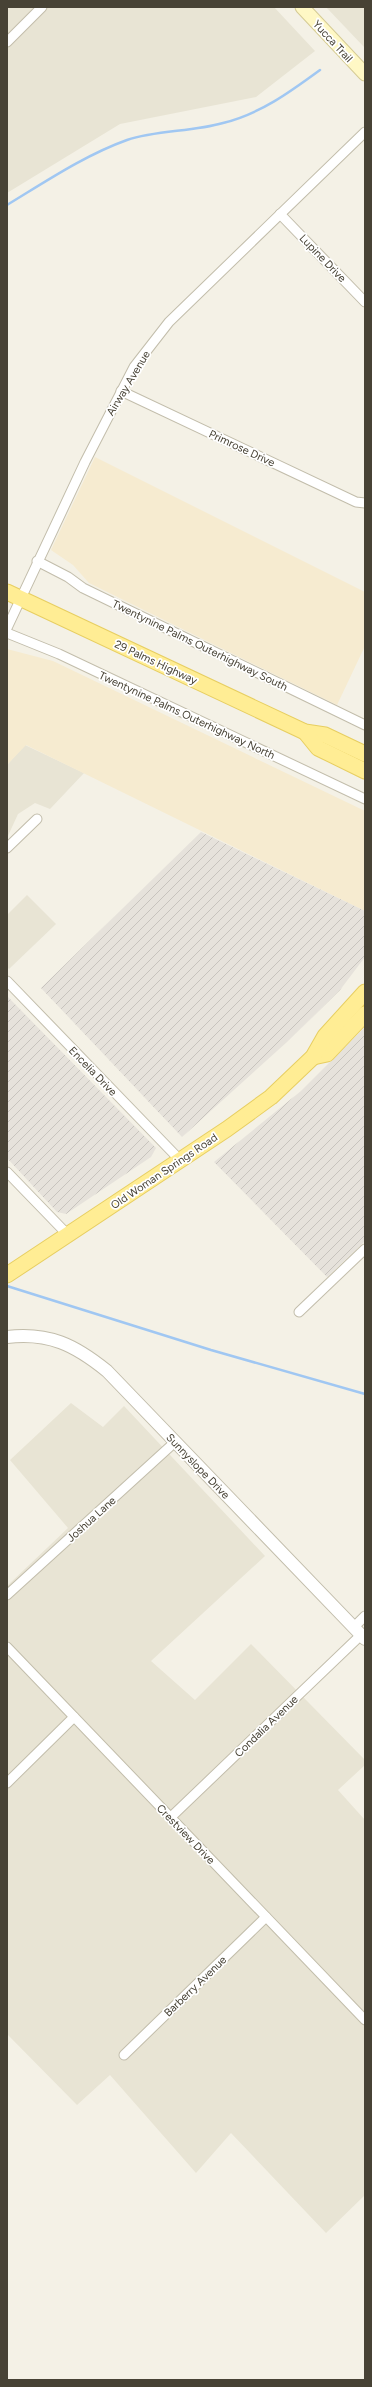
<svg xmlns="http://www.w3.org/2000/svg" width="372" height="2387" font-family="Figtree,sans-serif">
<defs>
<pattern id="industrial-furrows" width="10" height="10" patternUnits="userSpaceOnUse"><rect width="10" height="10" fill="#e6e2db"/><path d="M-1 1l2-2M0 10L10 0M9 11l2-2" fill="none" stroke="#c7c3bd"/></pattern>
</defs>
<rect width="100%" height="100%" fill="#f4f1e6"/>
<g fill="#e8e4d4">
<path d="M7,7H274L315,51L256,97L120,124L7,193Z"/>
<path d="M326,7H365V48Z"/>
<path d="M25,745L84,773L50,809L35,803L18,814L7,838V765Z"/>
<path d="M27,895L56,924L9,969L7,967V915Z"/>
<path d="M71,1403L103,1427L124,1406L265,1556L151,1661L195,1700L251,1644L365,1760V1765L338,1790L365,1820V2195L326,2233L231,2133L196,2173L110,2075L77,2105L7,2034V1586L68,1528L10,1460Z"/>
</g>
<g fill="#f6ebd0">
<path d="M95,457L365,592V646L337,705L89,583L73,565L51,550Z"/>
<path d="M7,649L53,661L365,811V911L26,745L7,765Z"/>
</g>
<g fill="url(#industrial-furrows)">
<path d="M201,832L365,911V957L340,990L287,1042L182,1137L41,988Z"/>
<path d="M7,996L156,1148L151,1157L66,1214L57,1212L7,1158Z"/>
<path d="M365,1027V1241L327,1277L214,1162L301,1091Z"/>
</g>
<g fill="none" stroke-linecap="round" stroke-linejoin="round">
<g stroke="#a0c7f2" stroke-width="2.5">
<path d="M7,205C45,182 85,155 127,140C157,130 192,132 223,123C260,114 290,92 320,70"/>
<path d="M7,1286L211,1350L365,1394"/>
</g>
<defs>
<g id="minor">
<path d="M7,42L42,7"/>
<path d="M280,214L365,302"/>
<path d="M121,391L356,502L365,503"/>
<path d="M37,561L68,577L83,588L365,725"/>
<path d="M7,628L85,462L134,367L169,322L365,132"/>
<path d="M7,633L59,654L365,799"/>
<path d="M7,848L37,819"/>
<path d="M7,981L180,1160"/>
<path d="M7,1172L68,1235"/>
<path d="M299,1312L365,1249"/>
<path d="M7,1595L175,1442"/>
<path d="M353,1628L365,1616"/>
<path d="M7,1647L365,2020"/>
<path d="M7,1783L74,1717"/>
<path d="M171,1817L361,1635"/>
<path d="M124,2055L266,1917"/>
</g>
<path id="tertiary" d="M7,1337C49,1332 75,1345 107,1371L365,1639"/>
<path id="secondary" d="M302,7L365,74"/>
<g id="primary">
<path d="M7,592L305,732L325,735L365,754"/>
<path d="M305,732L318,748L365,771"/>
<path d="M313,1057L327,1054L365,1014"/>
<path d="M7,1275L227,1129L271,1097L313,1057L325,1036L365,992"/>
</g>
</defs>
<use href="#minor" stroke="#c2bdab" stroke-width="11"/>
<use href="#tertiary" stroke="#c2bdab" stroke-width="14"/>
<use href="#secondary" stroke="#d5cb95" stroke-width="15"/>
<use href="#primary" stroke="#e7ce61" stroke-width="17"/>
<use href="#minor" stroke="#fff" stroke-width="9"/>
<use href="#tertiary" stroke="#fff" stroke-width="12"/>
<use href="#secondary" stroke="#fff8c5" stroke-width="13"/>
<use href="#primary" stroke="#ffed94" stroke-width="15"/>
</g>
<g text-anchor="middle" stroke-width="3.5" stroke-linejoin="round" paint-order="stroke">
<g font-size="11" fill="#474235" stroke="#fff">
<text transform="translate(333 41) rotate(47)" y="4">Yucca Trail</text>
<text transform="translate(323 258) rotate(46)" y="4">Lupine Drive</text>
<text transform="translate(128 383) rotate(-59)" y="4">Airway Avenue</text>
<text transform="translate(242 448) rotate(25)" y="4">Primrose Drive</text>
<text transform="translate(200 645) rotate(26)" y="4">Twentynine Palms Outerhighway South</text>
<text transform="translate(156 662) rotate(25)" y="4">29 Palms Highway</text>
<text transform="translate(187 715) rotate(25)" y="4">Twentynine Palms Outerhighway North</text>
<text transform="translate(93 1071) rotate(46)" y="4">Encelia Drive</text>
<text transform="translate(164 1171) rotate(-34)" y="4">Old Woman Springs Road</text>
<text transform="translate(198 1466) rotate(46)" y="4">Sunnyslope Drive</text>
<text transform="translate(91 1519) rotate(-42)" y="4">Joshua Lane</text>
<text transform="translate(266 1726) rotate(-44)" y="4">Condalia Avenue</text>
<text transform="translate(186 1834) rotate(46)" y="4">Crestview Drive</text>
<text transform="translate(195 1986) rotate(-44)" y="4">Barberry Avenue</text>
</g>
</g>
<rect width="372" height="2387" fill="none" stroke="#474235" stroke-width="16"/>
</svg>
